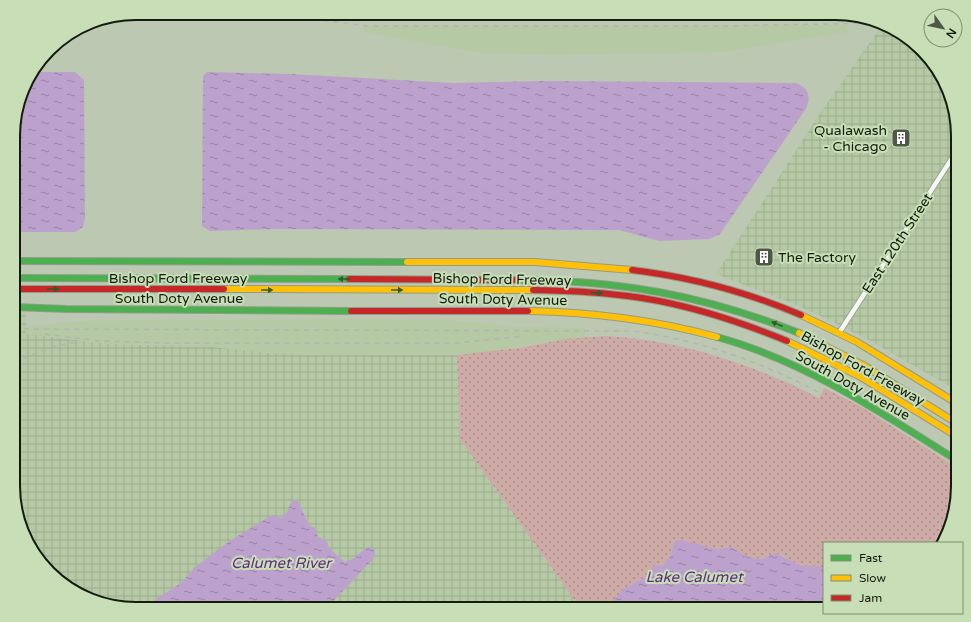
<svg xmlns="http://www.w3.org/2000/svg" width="971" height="622" font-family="'Varela Round',sans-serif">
<defs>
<pattern id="industrial-grid" width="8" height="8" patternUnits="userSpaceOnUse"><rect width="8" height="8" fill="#b5c9a5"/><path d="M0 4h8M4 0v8" fill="none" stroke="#9bac8d"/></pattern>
<pattern id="grass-dots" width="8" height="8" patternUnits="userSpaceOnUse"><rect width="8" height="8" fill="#ceaba6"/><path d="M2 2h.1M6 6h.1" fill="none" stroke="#a68a86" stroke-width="1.8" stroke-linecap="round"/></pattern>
<pattern id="water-ripples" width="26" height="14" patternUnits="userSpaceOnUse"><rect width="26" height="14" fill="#bca1cd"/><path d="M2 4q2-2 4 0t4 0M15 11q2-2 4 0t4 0" fill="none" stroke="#9882a5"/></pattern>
</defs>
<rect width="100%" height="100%" fill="#bcc8b2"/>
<g fill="#b5c9a5">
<path d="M847,25L848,32L723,52L555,55L482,53L364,32V27H688Z"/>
<path d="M341,319L445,320L517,327L585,328V337L478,353L331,355L269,353L188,346L107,344L26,334V327L81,321Z"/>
</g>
<g fill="url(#industrial-grid)">
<path d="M880,28H891L903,34L942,75L958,129V391L869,340L825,318L794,304L716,274L821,112Z"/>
<path d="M14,311H26V334L107,344L211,347L269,353L310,355H457L460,439L581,609H326L374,558L363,550L350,561L345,562L330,549L326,540L318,537L315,528L309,525L298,501L281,518L247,532L228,542L195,567L181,583L140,609L97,603L68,588L30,547L14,501Z"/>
</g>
<path fill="url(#grass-dots)" d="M606,336C680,340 753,364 819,398L824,388L860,406L958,468V493L941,543H824V567C807,569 794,563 780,554L757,559L745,556L732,547L715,549L682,541H675L670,556L664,564L653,567L646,577L623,589L615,599L604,609H581L460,439L457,355L526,347L564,339Z"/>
<g fill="url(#water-ripples)">
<path d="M34,72H75L84,80L85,218L83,227L75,232H14V121L26,82Z"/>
<path d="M207,72L290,74L453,83L544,81L796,83C809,88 812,98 805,110L720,234L709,239L659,241L619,230L275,229L210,231L202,226L203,76Z"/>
<path d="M292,500L298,501L309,525L315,528L318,537L326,540L330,549L345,562C354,560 360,551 369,547L374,549L375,553L374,558L326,609H140L181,583L195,567L228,542L270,516L275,515L281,518L287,512Z"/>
<path d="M682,540L715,549L732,547L745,556L757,559L765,558L776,553L800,565L824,567V609H604L615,599L623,589L646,577L653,567L664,564L670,556L675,541Z"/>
</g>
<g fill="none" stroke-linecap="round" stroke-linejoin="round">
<defs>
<path id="street" d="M839,333L956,152"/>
<g id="fast">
<path d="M14,261L407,262"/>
<path d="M14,278L349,279"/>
<path d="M515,280C618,280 703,295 799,333"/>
<path d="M14,307L66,309L351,311"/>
<path d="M717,337C805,361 882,413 958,461"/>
</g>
<g id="slow">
<path d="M407,262H535L632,270"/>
<path d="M224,289L533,290"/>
<path d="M528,311C592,312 655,320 717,337"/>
<path d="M801,315L857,342L958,404"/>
<path d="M799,333L865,366L958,424"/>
<path d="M787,341L861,377L958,437"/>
</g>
<g id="jam">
<path d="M632,270C690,277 747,292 801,315"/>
<path d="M349,279L515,280"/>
<path d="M14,289H224"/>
<path d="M533,290C569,291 606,292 642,298C692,306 741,322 787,341"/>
<path d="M351,311H528"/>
</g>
</defs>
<use href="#street" stroke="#939c8b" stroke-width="6"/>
<use href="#fast" stroke="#939c8b" stroke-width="8"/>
<use href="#slow" stroke="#939c8b" stroke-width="8"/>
<use href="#jam" stroke="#939c8b" stroke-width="8"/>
<use href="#street" stroke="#f5f7f3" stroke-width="4.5"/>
<use href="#fast" stroke="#4caf50" stroke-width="6"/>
<use href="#slow" stroke="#ffc107" stroke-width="6"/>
<use href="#jam" stroke="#c62828" stroke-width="6"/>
<g stroke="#b3b5b0" stroke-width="1.5" stroke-dasharray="5 5" stroke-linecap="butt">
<path d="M264,13L368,26H719L881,23"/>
<path d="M131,14L164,13"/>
<path d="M14,329L631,331C697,339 762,362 820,393"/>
<path d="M45,334L100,341L165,343H457L524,336"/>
<path d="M14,363L50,347L78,342"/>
</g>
</g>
<defs><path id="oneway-solid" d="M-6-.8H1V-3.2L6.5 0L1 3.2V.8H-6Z"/></defs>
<g fill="#2d5e2c">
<use href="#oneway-solid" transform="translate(344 279) rotate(-180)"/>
<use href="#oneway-solid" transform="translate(53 289)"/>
<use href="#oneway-solid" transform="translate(267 290)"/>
<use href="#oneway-solid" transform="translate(397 290)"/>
<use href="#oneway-solid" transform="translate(597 293) rotate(5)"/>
<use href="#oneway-solid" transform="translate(777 324) rotate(-158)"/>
</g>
<defs>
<symbol id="building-square" viewBox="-11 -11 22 22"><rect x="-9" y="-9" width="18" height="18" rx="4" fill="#4f5847" stroke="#c7deb6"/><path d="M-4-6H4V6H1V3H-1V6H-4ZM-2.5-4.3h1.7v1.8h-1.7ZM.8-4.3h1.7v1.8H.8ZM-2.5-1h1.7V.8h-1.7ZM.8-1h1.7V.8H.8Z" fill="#fff"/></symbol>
</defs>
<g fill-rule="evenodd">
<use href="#building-square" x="890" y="127" width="22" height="22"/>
<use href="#building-square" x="753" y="246" width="22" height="22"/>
</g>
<g text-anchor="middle" stroke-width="4" stroke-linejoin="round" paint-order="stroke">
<g font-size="14" fill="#141c0e" stroke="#c7deb6" text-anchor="end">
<text x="887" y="135">Qualawash<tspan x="887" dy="16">- Chicago</tspan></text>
<text x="778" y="262" text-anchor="start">The Factory</text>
</g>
<g font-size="14" fill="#141c0e" stroke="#c7deb6">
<text transform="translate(897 243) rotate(-57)" y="5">East 120th Street</text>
<text x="178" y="283">Bishop Ford Freeway</text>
<text transform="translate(502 279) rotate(1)" y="5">Bishop Ford Freeway</text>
<text x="179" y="303">South Doty Avenue</text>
<text transform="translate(503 299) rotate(1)" y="5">South Doty Avenue</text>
<text transform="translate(863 368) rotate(29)" y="5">Bishop Ford Freeway</text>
<text transform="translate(853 385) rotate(29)" y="5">South Doty Avenue</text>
</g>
<g font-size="15" font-style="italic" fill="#632b80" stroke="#c7deb6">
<text x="281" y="568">Calumet River</text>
<text x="694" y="582">Lake Calumet</text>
</g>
</g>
<path d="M0 0H971V622H0ZM136 20H835A116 116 0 0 1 951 136V486A116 116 0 0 1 835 602H136A116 116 0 0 1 20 486V136A116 116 0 0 1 136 20Z" fill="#c7deb6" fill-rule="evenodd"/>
<path fill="none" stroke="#141c0e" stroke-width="2" d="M136 20H835A116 116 0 0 1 951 136V486A116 116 0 0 1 835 602H136A116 116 0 0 1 20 486V136A116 116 0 0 1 136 20Z"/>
<rect x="823" y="542" width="140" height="72" fill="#c7deb6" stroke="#7f9073"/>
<rect x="831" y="555" width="20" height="6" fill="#4caf50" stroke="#7f9073"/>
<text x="859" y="562" font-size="12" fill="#141c0e">Fast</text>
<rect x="831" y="575" width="20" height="6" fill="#ffc107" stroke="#7f9073"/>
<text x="859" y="582" font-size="12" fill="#141c0e">Slow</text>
<rect x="831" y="595" width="20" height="6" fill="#c62828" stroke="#7f9073"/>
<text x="859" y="602" font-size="12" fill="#141c0e">Jam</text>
<g transform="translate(943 28) rotate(123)"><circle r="19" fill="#c7deb6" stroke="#7f9073"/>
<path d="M0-3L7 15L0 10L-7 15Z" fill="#4f5847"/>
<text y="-6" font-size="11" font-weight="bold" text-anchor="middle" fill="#141c0e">N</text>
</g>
</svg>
